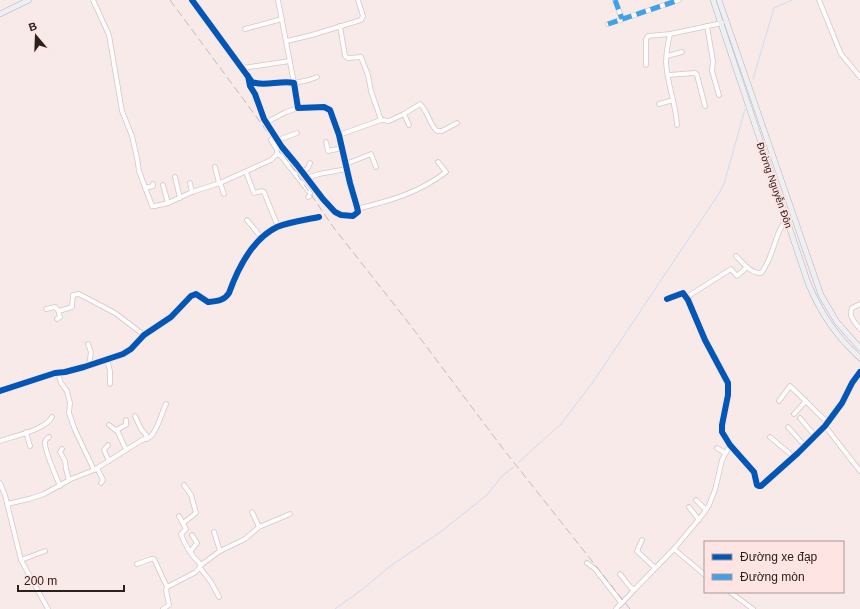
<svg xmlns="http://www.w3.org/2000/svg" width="860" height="609" font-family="Helvetica,sans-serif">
<rect width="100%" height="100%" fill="#f8eae8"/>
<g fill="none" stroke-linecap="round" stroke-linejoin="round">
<g stroke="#cfdbf0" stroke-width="1">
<path d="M753,79L774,8L792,0"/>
<path d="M519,462L561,424L593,382L718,195L724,184L745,109"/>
<path d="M335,609L364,588L389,567L439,533L487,495L502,476L514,467"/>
</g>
<defs>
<g id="minor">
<path d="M93,0L109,35L122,111L132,136L137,158L139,171L152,206H155L168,203L192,192L220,183L271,160L277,154V150L271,140L275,134"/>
<path d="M192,0L252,82C262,87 282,80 294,83L298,108L324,107L330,110L339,135L350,183L357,207L358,212L353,216L341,215L335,212L323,199L297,165L282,147L264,119L255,94L250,86L248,76"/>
<path d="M278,0L294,83L309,80L317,77"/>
<path d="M615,0L622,19"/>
<path d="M819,0L841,54L860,77"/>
<path d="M608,24L679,0"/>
<path d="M340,26L345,56L348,58L361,57L368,75L371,91L381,120"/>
<path d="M707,26L713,61L712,71L719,95"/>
<path d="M245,29L282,19"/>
<path d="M670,34C668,43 666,53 666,62C667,84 676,104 677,125"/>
<path d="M287,41L312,35L361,20L363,16L358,0"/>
<path d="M667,56L682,52"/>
<path d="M646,65V39L648,36L670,34L722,23"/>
<path d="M243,68L290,61"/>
<path d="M668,75L695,73L697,75L705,106"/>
<path d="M659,104L673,100"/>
<path d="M404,114L409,125"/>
<path d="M267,122L286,112L298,108"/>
<path d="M339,135L381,120L389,121L404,114L420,104C428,111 429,124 437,131H442L457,123"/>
<path d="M278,140L297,133"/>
<path d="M326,142L328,151L342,148"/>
<path d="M277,154L281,156L310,193V196L308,197"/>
<path d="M346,164L371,154L376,167"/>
<path d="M215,167L219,183"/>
<path d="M246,172L254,193L262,191L264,192L278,227"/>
<path d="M303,172L308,168L310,163"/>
<path d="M175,177L180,198"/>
<path d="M307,178L319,174L347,169"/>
<path d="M190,183L192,192"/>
<path d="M220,183L224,194"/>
<path d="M163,185L168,203"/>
<path d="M145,188L153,186V184"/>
<path d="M357,209C389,201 419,193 446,172L438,162"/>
<path d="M247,220L261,237"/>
<path d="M736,256C742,262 751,274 761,273C774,258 775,230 787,220"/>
<path d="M667,299L683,293L688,300L705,340L728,383V395L722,425V432L730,445L754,472L757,485L759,486H761L798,453L825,426L842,403L852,383L860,372"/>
<path d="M688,300L690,295L731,269L737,276L747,267"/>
<path d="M860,304L852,308C848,317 855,322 860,329"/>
<path d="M46,309L55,307L58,310L60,317L57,319"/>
<path d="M59,311L72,307L73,295L79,294L115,313L144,335"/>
<path d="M88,344L91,352L89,365"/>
<path d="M107,359L110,371V384"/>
<path d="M58,373L61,383L67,391L70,403L69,413L75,430L94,470"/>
<path d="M0,391L55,373L65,372L84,367L123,354L131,349L144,335L171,317L191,296L196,294L208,302C217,301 224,301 229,293C238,268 252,239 277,227C289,222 305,220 319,217"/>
<path d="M779,401L790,386L827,422"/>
<path d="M794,414L806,401"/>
<path d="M135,416L141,429L146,435L147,439"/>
<path d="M800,418L815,436"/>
<path d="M109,425L118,432L126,450"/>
<path d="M825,426L860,471"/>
<path d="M788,427L804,445"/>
<path d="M116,430L126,425V420"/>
<path d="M26,432L30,446"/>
<path d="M49,437C47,439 45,439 45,442C44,449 57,479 60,486"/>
<path d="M770,437L794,457"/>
<path d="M0,441C14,436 45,430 52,417"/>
<path d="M108,445L104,450L109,461"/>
<path d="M717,448L725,453"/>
<path d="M62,449L60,452L65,461L66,469L69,480"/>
<path d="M97,468L103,480L101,483"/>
<path d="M0,483L5,495L21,560L48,609"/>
<path d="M696,500L706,510"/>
<path d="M7,504L29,499L44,494L71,479L94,470L142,440C145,439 149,438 151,436C157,431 162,412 166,404"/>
<path d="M689,507L699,520"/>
<path d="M252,512L259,527"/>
<path d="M183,523L196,513L191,495L184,485"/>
<path d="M214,532L220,551"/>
<path d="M642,540L637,551L655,568"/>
<path d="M674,549L705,575"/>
<path d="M190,552L197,543L192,535"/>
<path d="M21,560L45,551"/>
<path d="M587,563L595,569L620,601V604L616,609"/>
<path d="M137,564L151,559H154L167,587"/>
<path d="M201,565L220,551L245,539L259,527L290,514"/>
<path d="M200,568L211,582L219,597"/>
<path d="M620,574L631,588L635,589L674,549L704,513L709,505L715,490L722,460L730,445"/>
<path d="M730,592L753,609"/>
<path d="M620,605L635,589"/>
<path d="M163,609L169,605L166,590L167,587L196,572L201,565C192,556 185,546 181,534L186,529L179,516"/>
</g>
<g id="major">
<path d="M713,0L808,283C821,314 836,336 860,358"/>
<path d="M719,0L821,295L837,322L860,348"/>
<path d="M0,14L29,0"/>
</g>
</defs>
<use href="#minor" stroke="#d3c7c6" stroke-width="5.5"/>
<use href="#major" stroke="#b5b4bb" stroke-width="6"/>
<use href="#minor" stroke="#fefcfc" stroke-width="4"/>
<use href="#major" stroke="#eeeff3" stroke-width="5"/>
<path stroke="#c0bcbb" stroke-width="1" stroke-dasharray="8 4" stroke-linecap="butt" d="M170,0L272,138L334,228L411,326L504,450L630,609"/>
<g stroke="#3ea2ea" stroke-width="5" stroke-dasharray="10 5" stroke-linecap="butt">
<path d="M615,0L622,19"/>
<path d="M608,24L679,0"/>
</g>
<defs>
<g id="cycleway">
<path d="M192,0L252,82C262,87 282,80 294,83L298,108L324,107L330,110L339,135L350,183L357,207L358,212L353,216L341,215L335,212L323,199L297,165L282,147L264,119L255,94L250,86L248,76"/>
<path d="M667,299L683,293L688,300L705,340L728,383V395L722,425V432L730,445L754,472L757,485L759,486H761L798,453L825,426L842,403L852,383L860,372"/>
<path d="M0,391L55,373L65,372L84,367L123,354L131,349L144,335L171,317L191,296L196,294L208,302C217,301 224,301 229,293C238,268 252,239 277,227C289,222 305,220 319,217"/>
</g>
</defs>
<use href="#cycleway" stroke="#fee4e2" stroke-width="8"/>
<use href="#cycleway" stroke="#0057b8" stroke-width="6"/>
</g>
<g text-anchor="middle" stroke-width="4" stroke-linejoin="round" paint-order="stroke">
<g font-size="10" fill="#2c201f" stroke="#fee4e2">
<text transform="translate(775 185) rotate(71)" y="4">Đường Nguyễn Đôn</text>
</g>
</g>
<rect x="704" y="541" width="140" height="52" fill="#fee4e2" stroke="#aa9694"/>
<rect x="712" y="554" width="20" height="6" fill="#0057b8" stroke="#aa9694"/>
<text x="740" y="561" font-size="12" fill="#2c201f">Đường xe đạp</text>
<rect x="712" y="574" width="20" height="6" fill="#3ea2ea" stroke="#aa9694"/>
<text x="740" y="581" font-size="12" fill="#2c201f">Đường mòn</text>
<g transform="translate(36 36) rotate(341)" stroke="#fee4e2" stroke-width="3" paint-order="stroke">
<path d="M0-3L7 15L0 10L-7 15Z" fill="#2c201f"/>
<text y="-6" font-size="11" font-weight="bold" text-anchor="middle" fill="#2c201f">B</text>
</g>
<path d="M18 585v6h106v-6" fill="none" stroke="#2c201f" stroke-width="2"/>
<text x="24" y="585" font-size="12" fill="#2c201f" stroke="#fee4e2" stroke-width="3" paint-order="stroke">200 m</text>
</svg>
